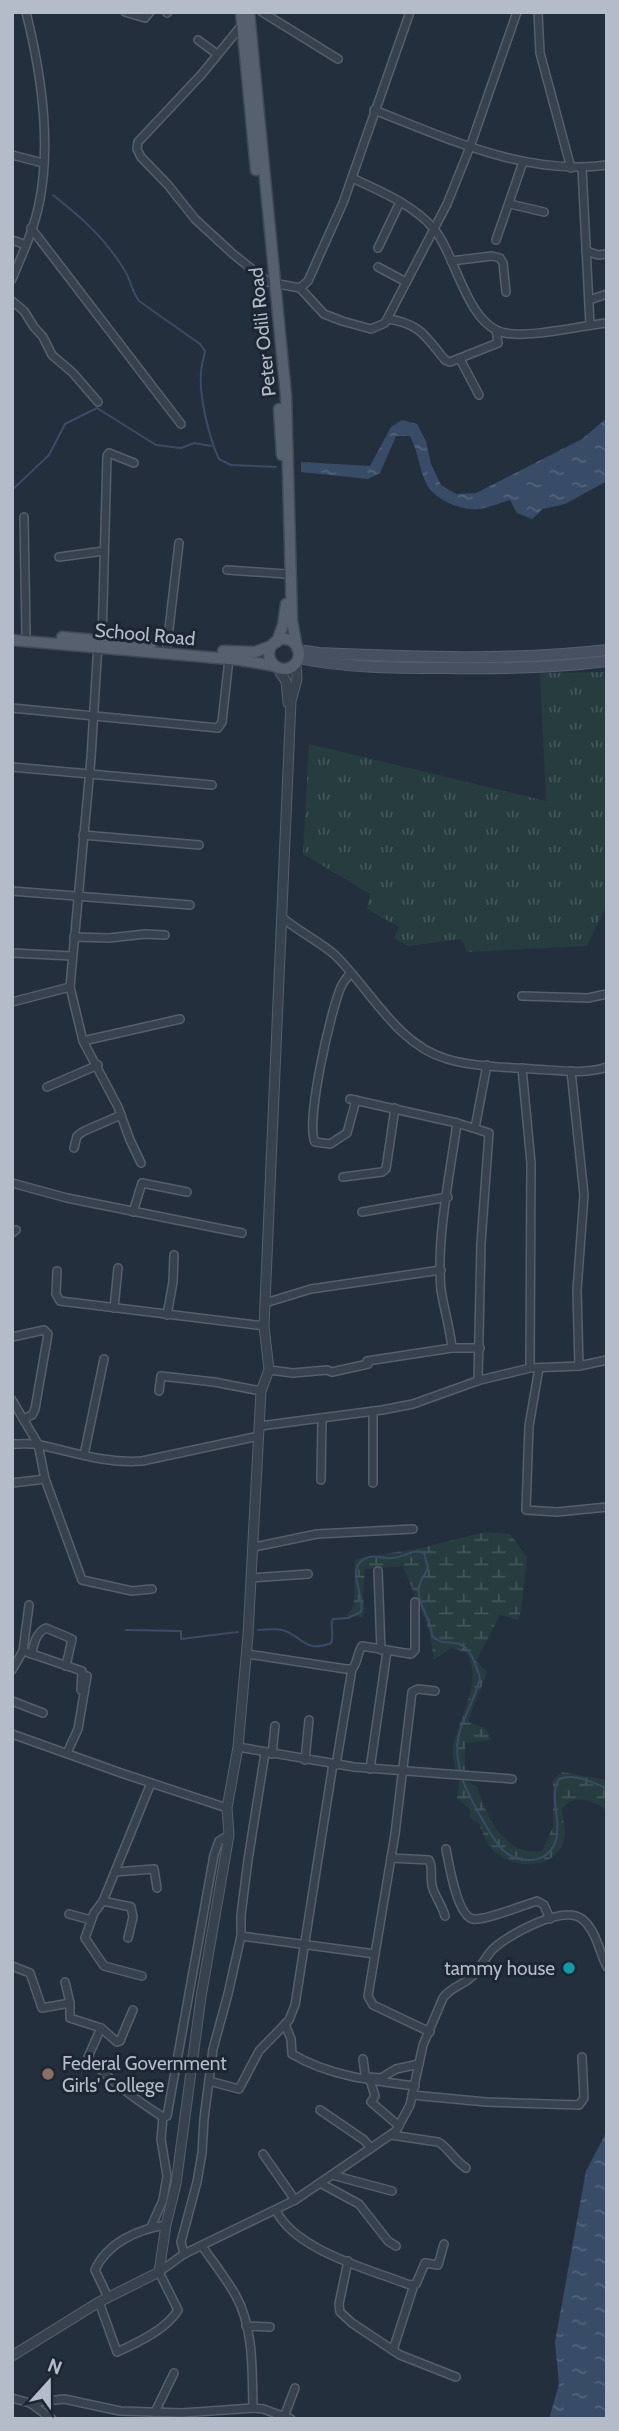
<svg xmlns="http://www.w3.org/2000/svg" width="619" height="2431" font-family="Cabin,sans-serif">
<defs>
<pattern id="grass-tufts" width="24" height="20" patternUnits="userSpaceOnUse" patternTransform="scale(1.75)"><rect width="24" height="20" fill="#263c3f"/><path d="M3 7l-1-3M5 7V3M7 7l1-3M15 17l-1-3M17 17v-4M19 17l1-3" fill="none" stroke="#435659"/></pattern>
<pattern id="wetland-marsh" width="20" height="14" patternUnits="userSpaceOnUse" patternTransform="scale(1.75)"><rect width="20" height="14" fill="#263c3f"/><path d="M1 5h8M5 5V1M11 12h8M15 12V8" fill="none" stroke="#435659"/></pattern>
<pattern id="water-ripples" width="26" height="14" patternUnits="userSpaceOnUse" patternTransform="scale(1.75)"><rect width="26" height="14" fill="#394c67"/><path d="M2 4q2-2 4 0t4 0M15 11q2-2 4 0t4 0" fill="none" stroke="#53647b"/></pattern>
</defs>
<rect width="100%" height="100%" fill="#242f3e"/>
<path fill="url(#grass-tufts)" d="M607,672V905L587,946L467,952L461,939L408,946L394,938L399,927L367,909L370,894L303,854L309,744L546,801L540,673Z"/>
<g fill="url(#wetland-marsh)">
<path d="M485,1532L510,1534L527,1557L521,1611L518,1620L500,1615L476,1661L487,1672L468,1721L486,1729L491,1740L465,1743V1771H455C455,1764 452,1755 453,1749C457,1717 485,1682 466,1652L451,1648L434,1660L429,1630L403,1566L365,1569L363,1594L365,1612L362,1617L347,1616L354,1605L355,1559L421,1548Z"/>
<path d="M562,1772L607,1780V1810C592,1801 574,1792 562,1809C562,1817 566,1828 565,1836C558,1874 505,1871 487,1843C484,1837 482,1829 479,1823L469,1818L471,1811L457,1798L459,1781H466L477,1787C487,1817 505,1857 542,1851L553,1827V1780Z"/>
</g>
<g fill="url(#water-ripples)">
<path d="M607,418V481L565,504L543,509L532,519L517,513L510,500C500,503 488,508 478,509C461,511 433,499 426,483C419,468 418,451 410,436H396L380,473L368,479L301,472V462L370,466L391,427L402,420L417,424L426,441L431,464L441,485L456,494L476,493L582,439Z"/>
<path d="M607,2131V2419H549L559,2384L555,2342L586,2171Z"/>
</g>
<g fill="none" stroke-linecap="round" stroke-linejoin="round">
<g stroke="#394c67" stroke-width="2">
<path d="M53,195C81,217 107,240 125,271C131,281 132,292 139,301L200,344L205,351C204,358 201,366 201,373C199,396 209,438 219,459L231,465L276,467"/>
<path d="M12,490L49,455L65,424L97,408L156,445L181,448L194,443L211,446"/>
<path d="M126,1630L181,1631V1639L238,1632"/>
<path d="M258,1630C266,1630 275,1628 282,1630C302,1635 304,1654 331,1643C335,1635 329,1627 333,1619L348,1618L361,1612C366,1596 342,1565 369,1557C376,1555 384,1559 392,1558C404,1558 413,1548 424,1553L428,1567C426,1574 420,1580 419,1587C416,1603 432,1619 432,1636C441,1645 448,1641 459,1644C472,1648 476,1667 480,1678C471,1716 448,1731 461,1773"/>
<path d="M462,1778C466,1791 472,1800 478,1812C491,1833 501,1862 531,1860C543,1859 550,1854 555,1843C563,1822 548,1798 559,1779C575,1773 593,1782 607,1789"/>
</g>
<defs>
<g id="minor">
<path d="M125,12L145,18L150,12"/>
<path d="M262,12L338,59"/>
<path d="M538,12L540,53L571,168"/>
<path d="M167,13L168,12"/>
<path d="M242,25L201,75L138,142L137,149L141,157L168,185L195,219L233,254L268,282L300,288L308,281L343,203L410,12"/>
<path d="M198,40L217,54"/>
<path d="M374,110C449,139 526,176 607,165"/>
<path d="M12,155L43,163"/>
<path d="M582,168L590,325"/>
<path d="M352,178C380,191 414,205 434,229C456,255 467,326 505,333C531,338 579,326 607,323"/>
<path d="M510,204L544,212"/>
<path d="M31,228L181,424"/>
<path d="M12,240L26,245"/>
<path d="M496,240L523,162"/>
<path d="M378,248L400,202"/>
<path d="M586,251L598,255L607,254"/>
<path d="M451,261L492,256L500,258L503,263L506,292"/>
<path d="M378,267L406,282"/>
<path d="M12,279C22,255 34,229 39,204C52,142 41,72 26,12"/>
<path d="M300,288L324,314L342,321L371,329L385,323L447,204L470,147L517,12"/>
<path d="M589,300L607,294"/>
<path d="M12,301L24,311L34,327L43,337L52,355L73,373L98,402"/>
<path d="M388,319C421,324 425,336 445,360L450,362L498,343L496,330"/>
<path d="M460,359L479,395"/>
<path d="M24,517L26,634"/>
<path d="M59,557L104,551"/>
<path d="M227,570L286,574"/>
<path d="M102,641L107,456L109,453L134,463"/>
<path d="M98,644L91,758L70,987L83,1041L118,1107L130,1140L141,1163"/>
<path d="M167,646L179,543"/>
<path d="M12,708L218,728L222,722L229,659"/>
<path d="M12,767L212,785"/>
<path d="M83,835L199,845"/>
<path d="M12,891L190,905"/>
<path d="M283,918C299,932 319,941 335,955C370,989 397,1045 447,1059C474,1067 505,1067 533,1069C557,1070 584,1075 607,1067"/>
<path d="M74,937L109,938L145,934L165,935"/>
<path d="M12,953L72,956"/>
<path d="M350,973C347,978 343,982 341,987C331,1009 305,1123 315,1142L330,1144L347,1133L356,1100"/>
<path d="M522,996L588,998L607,994"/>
<path d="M12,1002L70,987"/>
<path d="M83,1041L180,1019"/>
<path d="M522,1068L531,1163L530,1368"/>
<path d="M571,1071L584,1195L577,1290L579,1366"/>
<path d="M47,1087L98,1065"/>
<path d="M350,1099L457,1123L489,1133L481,1243L478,1381"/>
<path d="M475,1128L487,1065"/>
<path d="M74,1148L77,1136L84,1131L121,1115"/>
<path d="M343,1177L382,1172L386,1169L395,1108"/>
<path d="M12,1183L67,1198L242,1233"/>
<path d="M133,1212L142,1183L187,1192"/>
<path d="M362,1212L448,1197"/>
<path d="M12,1233L16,1230"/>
<path d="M57,1271L56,1294L60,1301L264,1326"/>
<path d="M265,1303L311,1289L441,1270"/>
<path d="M114,1308L118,1268"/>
<path d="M167,1315L173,1282L174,1255"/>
<path d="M12,1337L44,1330L48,1334L35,1409L32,1415L23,1419"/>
<path d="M452,1348C450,1328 444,1309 441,1290C436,1239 450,1174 457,1123"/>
<path d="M539,1368L529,1426L526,1510L557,1512L607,1507"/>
<path d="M269,1370L293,1373L327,1370L332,1372L368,1364L367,1361L452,1348H480"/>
<path d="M159,1391L161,1376L214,1382L261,1391"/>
<path d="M12,1400L38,1444L45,1479L82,1580L132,1591L152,1589"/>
<path d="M373,1411V1483"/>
<path d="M260,1426L382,1410L413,1404L480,1380L530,1368L579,1366L607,1360"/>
<path d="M12,1444C21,1444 31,1443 40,1445C73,1452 107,1464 142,1461L259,1436"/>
<path d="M84,1455L104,1359"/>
<path d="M321,1480L322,1418"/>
<path d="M12,1483L45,1479"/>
<path d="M254,1547L317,1534L413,1529"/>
<path d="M378,1571L381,1650"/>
<path d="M252,1578L308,1574"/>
<path d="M23,1651L82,1671L81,1690"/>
<path d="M32,1654C33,1644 37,1632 46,1628L72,1639L66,1666"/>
<path d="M247,1654L346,1669H352C358,1663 357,1653 362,1646L411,1654L415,1650V1602"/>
<path d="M12,1670L23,1651L29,1605"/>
<path d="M12,1701L43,1713"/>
<path d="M12,1734L121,1773L227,1808"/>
<path d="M238,1747L354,1767L512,1779"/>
<path d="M67,1753L78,1729L87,1676"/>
<path d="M272,1754L275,1726"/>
<path d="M305,1760L309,1720"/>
<path d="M336,1765L352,1669"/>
<path d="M370,1769L387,1651"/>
<path d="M446,1849C449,1864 457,1916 473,1919C484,1921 524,1905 537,1901L544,1905L550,1919"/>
<path d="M391,1858L429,1860C434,1868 429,1879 433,1889C436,1898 442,1905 445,1916"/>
<path d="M115,1872L154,1869L157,1888"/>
<path d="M103,1901L131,1907L133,1917L128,1938"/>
<path d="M69,1914L91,1920"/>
<path d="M241,1936L375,1954"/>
<path d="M12,1966L30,1973L42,2008L70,2003"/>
<path d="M142,1976L104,1966L85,1938L94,1913L103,1901L151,1783"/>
<path d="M65,1982L70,2003V2018L101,2028L117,2042L120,2041L133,2010"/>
<path d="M285,2024L291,2039L292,2054C329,2076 373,2081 415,2086"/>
<path d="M101,2028L88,2057C109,2080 136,2100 163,2117L167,2116L214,1855L219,1841L229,1835"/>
<path d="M430,2032L373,2005L368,1996L395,1834L412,1692L418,1689L435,1691"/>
<path d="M363,2059L365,2074L368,2077L381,2078L396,2069L419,2064"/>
<path d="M370,2080L375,2096L371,2102L399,2126"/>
<path d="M209,2081L239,2089L259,2051L289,2020L295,2005L333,1764"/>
<path d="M412,2095L486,2102L579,2105L584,2098L582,2057"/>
<path d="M320,2110L364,2140L371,2148"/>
<path d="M391,2135L438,2142C447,2146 454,2160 466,2168"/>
<path d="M263,2154L295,2200"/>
<path d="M332,2175L392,2191"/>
<path d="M320,2183L359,2204L388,2241L396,2246"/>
<path d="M276,2210C294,2250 371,2270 410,2285L416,2284L425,2263L438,2265L444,2244"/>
<path d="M151,2227L163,2200L167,2176L161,2139L163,2117"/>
<path d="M202,2246C213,2262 226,2278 236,2296C254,2329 252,2371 253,2408"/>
<path d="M184,2254L181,2242L197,2182L202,2153L204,2119L213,2049L228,1994L241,1936V1915L248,1860L265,1753"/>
<path d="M348,2261L339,2304L340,2312L352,2323L400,2355L456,2377"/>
<path d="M108,2297L95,2270C107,2243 138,2229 166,2225"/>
<path d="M99,2302L117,2352C137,2343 167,2329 178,2310L159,2272L184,2254L295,2200L396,2131L410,2105L423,2045L443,1998C450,1988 460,1986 469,1979C480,1971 484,1958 493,1949C508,1935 563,1904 582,1919C596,1930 599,1951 607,1967"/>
<path d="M246,2326L270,2327"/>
<path d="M393,2350L414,2285"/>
<path d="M12,2398L30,2403L52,2419"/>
<path d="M30,2403L64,2399L120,2411L182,2413L253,2408L263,2409L291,2419"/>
<path d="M155,2412L174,2373"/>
<path d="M284,2417L295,2388"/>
</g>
<g id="tertiary">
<path d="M277,668L286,681L288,703"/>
<path d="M12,2356L99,2302L159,2272L166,2225L176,2184L201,1997L229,1835L227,1808L238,1747L248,1635L261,1391L269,1370L264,1326L265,1303L291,701L297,679L296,663"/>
</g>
<g id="secondary">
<path d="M298,650L319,653C415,657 511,661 607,650"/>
<path d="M298,658C346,668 395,668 444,668C498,669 553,668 607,661"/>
</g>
<g id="primary">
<path d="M241,12L256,170"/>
<path d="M249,12L286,396L292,621L297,648"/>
<path d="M279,409L282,455"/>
<path d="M62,637L151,645"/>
<circle cx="284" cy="654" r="15"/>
<path d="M12,640L240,660L275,666"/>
<path d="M277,642L283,625L286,604"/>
<path d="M223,651L255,652L271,646"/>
</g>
</defs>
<use href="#minor" stroke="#565f6c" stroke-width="10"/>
<use href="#tertiary" stroke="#565f6c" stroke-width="11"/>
<use href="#secondary" stroke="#565f6c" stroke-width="12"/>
<use href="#primary" stroke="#414a57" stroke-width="13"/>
<use href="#minor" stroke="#38414e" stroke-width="7"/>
<use href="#tertiary" stroke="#38414e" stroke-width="9"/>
<use href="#secondary" stroke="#465061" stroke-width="10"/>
<use href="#primary" stroke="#56606e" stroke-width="10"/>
</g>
<circle fill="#0f9aa8" stroke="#1d2633" stroke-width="2.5" cx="569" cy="1968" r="7"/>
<circle fill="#8d6e63" stroke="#1d2633" stroke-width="2.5" cx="48" cy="2074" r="7"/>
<g text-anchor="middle" stroke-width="6" stroke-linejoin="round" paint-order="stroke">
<g font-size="19" fill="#b4bcc9" stroke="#1d2633">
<text transform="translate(262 332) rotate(-96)" y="7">Peter Odili Road</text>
<text transform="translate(145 634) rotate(5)" y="7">School Road</text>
</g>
<g font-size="19" fill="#b4bcc9" stroke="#1d2633" text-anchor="end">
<text x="555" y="1975">tammy house</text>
<text x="62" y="2070" text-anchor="start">Federal Government<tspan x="62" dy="22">Girls' College</tspan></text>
</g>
</g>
<rect width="619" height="2431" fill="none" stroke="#b4bcc9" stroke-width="28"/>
<g transform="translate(49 2382) rotate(21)" stroke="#1d2633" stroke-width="5" paint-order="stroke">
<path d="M0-5L12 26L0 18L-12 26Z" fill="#b4bcc9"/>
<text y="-10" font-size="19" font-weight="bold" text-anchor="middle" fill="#b4bcc9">N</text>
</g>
</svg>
